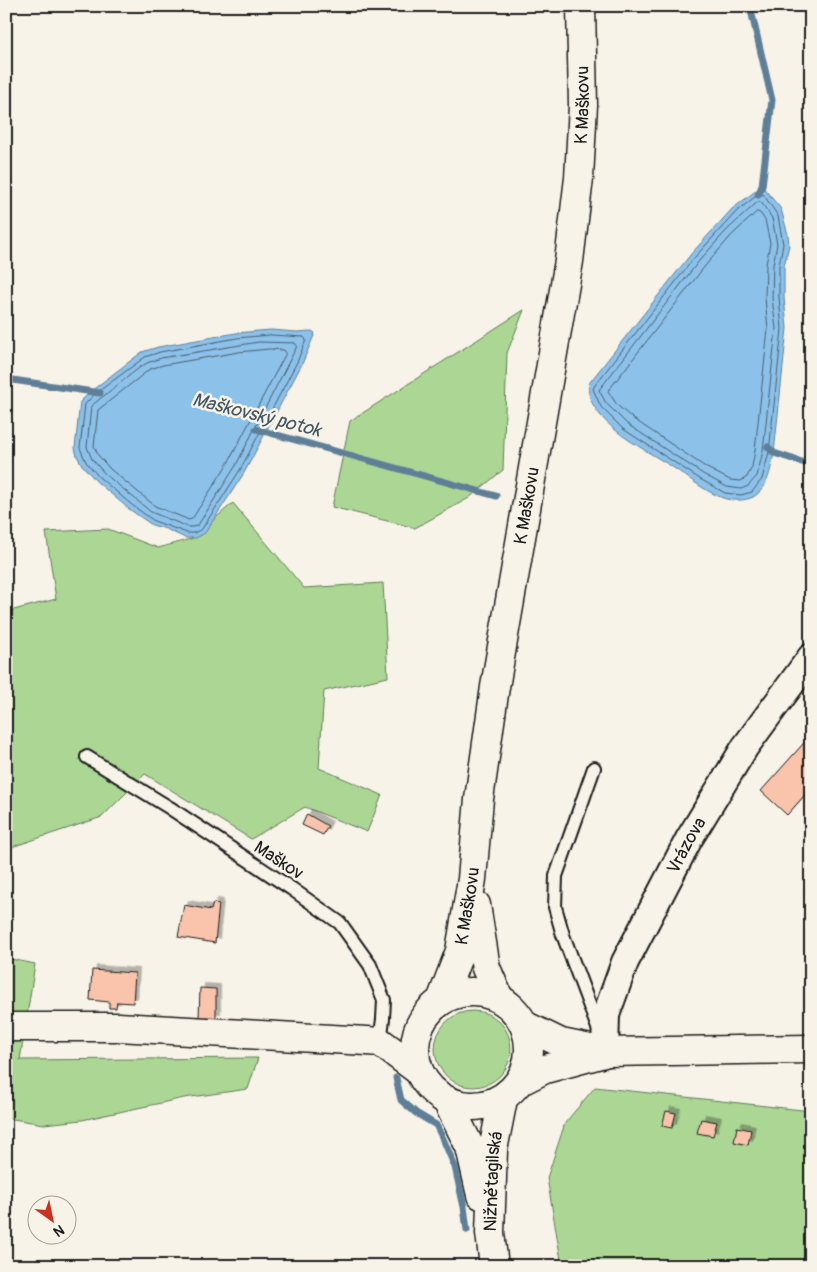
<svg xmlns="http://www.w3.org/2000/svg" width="817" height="1272" font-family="Pangolin,sans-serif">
<defs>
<filter id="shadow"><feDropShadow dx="4.5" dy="-4.5" stdDeviation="0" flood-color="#0004"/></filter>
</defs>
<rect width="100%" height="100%" fill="#f7f3e8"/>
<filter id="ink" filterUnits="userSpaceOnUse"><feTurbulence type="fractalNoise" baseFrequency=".02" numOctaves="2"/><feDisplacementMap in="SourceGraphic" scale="10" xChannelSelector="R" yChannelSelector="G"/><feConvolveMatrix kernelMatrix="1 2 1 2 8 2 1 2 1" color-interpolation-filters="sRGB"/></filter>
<g filter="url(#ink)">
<g fill="#abd694" stroke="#647958">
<path d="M524,310L507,353L503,470L469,498L415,528L332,507L350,421Z"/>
<path d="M233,503L304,588L383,583L388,677L324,691L319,768L382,795L367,832L305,807L251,839L145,774L102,817L6,849V612L56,599L46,532L108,529L158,548L191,539Z"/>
<path d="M6,958L35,964L20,1060L258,1058L248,1089L184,1098L82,1120L44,1124L6,1118Z"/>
<circle cx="473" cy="1049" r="38"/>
<path d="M595,1087L811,1111V1266H562L547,1178L565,1123Z"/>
</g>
<g fill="#8cc1ea" stroke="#5f7f98">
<path d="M762,186L781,209L788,235L789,245L784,266V298L787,328L774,453C771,468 768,489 753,497C745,501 732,501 723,498C706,492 689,478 674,468C648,451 615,436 597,411C591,402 586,392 590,382L691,254L732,209Z"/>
<path d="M271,330L297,332L312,331L315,333L302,364L244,473L205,533L196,538H185L166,529L152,525L129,509L97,482L82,465L77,456L75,448L80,402L91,391L142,352L158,347L236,333Z"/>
</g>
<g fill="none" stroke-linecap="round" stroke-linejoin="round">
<g stroke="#495e6e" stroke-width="1">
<path d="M759,194H763L778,216L783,244L779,266V298L782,329L769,452L762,479L752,492L741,495L725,493L700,479L623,429L601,407L593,389L595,385L695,257L736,212Z"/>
<path d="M758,202H761L772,218L777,244L773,265L772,298L776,329L763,451L757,476L748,486L741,489L727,487L703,474L627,424L606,403L599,390L699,261L726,231Z"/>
<path d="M757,212L760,213L765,220L770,243L766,265L765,298L768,329L755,450L752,467L747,477L741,481L730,480L707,468L632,418L617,405L608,391L705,266L731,236Z"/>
<path d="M271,335L304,337L306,340L297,362L240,470L202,529L194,533H187L154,521L132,505L100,478L86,462L80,448L85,404L95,394L145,357L160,352L237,338Z"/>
<path d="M259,342L295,343L297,346L235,467L198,525L193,527H188L151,512L105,474L92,459L87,447L91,406L139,368L147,363L161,358Z"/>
<path d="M270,349L284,350L286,353L228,463L192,519L189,520L155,506L110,469L98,455L94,446L98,410L150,369L163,365L239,352Z"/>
</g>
<g stroke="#5f7f98" stroke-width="7">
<path d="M750,6L772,100L762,186L758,195"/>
<path d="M6,379L100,393"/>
<path d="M256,429L496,496"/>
<path d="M768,447L774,453L811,465"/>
<path d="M396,1078L401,1100L416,1113L436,1125L444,1141L455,1167L464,1207L467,1230"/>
</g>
</g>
<g fill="#f9c4ab" stroke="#1c1c1c" filter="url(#shadow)">
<path d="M811,735V788L787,815L761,791Z"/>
<path d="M307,814L328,826L323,835L302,825Z"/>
<path d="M213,903L219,904L215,943L178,937L184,905L211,910Z"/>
<path d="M92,970L135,973L133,1003L117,1002L116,1008H109V1002L90,1000Z"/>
<path d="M200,988L216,989V1018H199Z"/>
<path d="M666,1111L676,1113L672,1128L662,1126Z"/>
<path d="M701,1119L717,1122L713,1136L697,1133Z"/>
<path d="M737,1127L751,1130L748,1145L734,1142Z"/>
</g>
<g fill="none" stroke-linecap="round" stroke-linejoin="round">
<defs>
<g id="lane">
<path d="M87,757L170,808L292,889L340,923L370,965L384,1000L383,1019L380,1042"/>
<path d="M594,768L556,876L555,907L563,935L598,1028"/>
</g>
<g id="street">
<path id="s1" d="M605,1052L606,1015L625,962L689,839L745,747L811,657"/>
</g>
<g id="secondary">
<path d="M476,905L486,968L499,998"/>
<circle cx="472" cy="1049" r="57"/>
<path id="s2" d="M441,1001L460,951L472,879L479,799L495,687L569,261L579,178L583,105L581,6"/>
<path d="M526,1026L561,1043L605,1052L811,1049"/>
<path d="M6,1027H118L367,1041L380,1042L419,1071"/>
<path d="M521,1081L545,1069L604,1053"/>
<path d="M447,1101L470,1147L481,1195"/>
<path id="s3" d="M494,1266L490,1233L493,1150L503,1099"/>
</g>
</defs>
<use href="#lane" stroke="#1c1c1c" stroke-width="16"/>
<use href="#street" stroke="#1c1c1c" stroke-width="30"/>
<use href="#secondary" stroke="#1c1c1c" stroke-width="31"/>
<use href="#lane" stroke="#f7f3e8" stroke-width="12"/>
<use href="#street" stroke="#f7f3e8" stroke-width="26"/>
<use href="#secondary" stroke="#f7f3e8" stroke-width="28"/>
</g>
</g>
<g text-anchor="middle" stroke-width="5" stroke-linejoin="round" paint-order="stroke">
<g font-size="18" fill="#1c1c1c" stroke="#f7f3e8">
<text dy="6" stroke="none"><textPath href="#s2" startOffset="909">K Maškovu</textPath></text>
<text dy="6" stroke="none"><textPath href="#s2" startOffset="504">K Maškovu</textPath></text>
<text dy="6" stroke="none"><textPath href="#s1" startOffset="225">Vrázova</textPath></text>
<text transform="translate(279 860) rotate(33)" y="6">Maškov</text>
<text dy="6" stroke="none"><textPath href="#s2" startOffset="99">K Maškovu</textPath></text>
<text dy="6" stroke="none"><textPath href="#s3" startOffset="85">Nižnětagilská</textPath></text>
</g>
<g font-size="19" font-style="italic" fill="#435664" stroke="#f7f3e8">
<text transform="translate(257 414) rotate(14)" y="7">Maškovský potok</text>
</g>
</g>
<rect width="817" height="1272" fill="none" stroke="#f7f3e8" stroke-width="25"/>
<rect x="12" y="12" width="792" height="1247" fill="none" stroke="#1c1c1c" stroke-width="2" filter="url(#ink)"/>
<g transform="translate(52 1220) rotate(147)"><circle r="24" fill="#f7f3e8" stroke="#9f9d96"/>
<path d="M0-4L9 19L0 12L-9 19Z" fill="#c8321e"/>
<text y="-8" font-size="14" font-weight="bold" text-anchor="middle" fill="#1c1c1c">N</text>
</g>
</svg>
